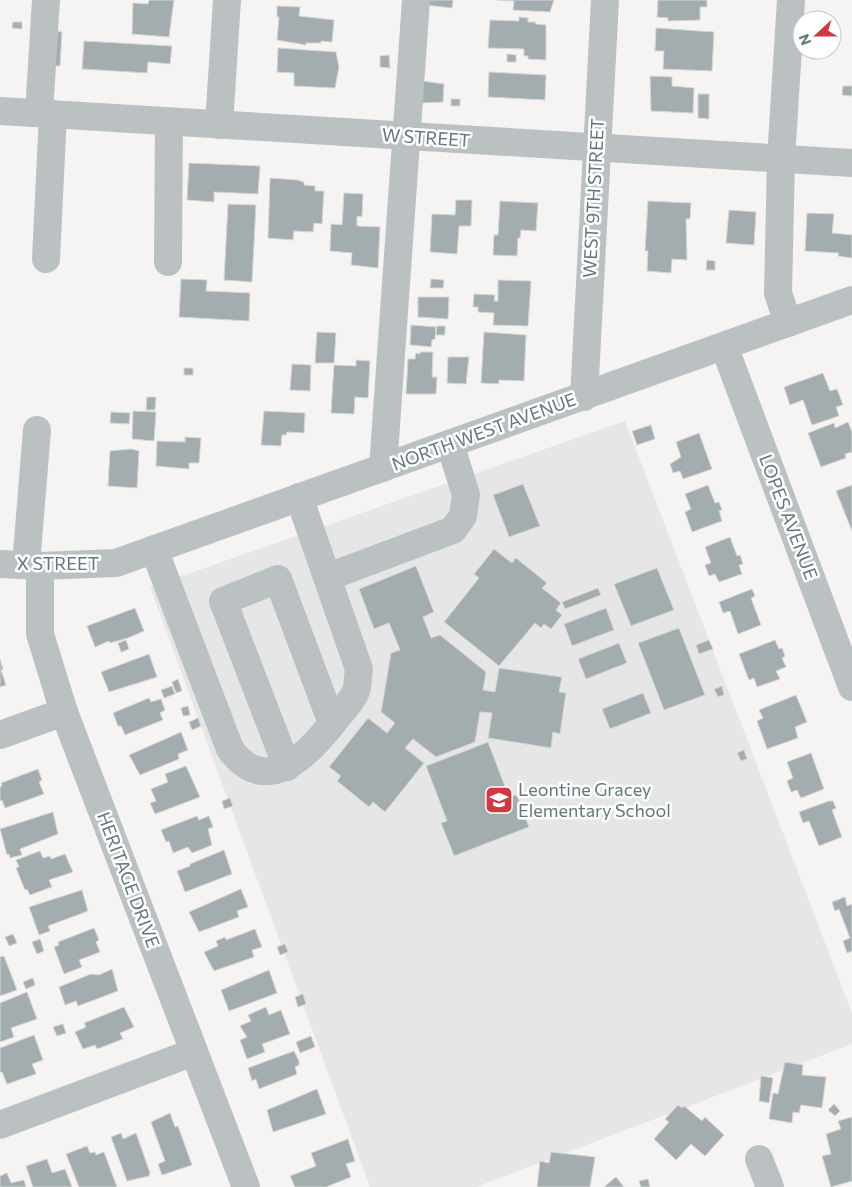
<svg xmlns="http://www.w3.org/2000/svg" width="852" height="1187" font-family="Commissioner,sans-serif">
<rect width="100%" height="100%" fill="#f5f4f2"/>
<path fill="#e6e6e6" d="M625,421L852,1013V1044L476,1187H370L150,587Z"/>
<g fill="#a3adaf" stroke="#d7d6d5">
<path d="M149,0H174L169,37L132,34L133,3L148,4Z"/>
<path d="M427,0H453L452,8L426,5Z"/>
<path d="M497,0H554L550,12L513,10L514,1Z"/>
<path d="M658,0H707V7H700V20L668,21V18L657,17Z"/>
<path d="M277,6L300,7L299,16L334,20L332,42L321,41V43H306V45L277,40L279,17H277Z"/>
<path d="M519,17L528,18V22H536L535,24L546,25V60L528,59V56H524V49L488,48L490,20L519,21Z"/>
<path d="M13,22H22V29L12,28Z"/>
<path d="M656,28L714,32L712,71L663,69L664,51H655Z"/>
<path d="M47,31L62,32L60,66L46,65Z"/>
<path d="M84,41L172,46L170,64L148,62L147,73L82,69Z"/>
<path d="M278,48L336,52L339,67L335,88L294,86V73L277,72Z"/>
<path d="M507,54L516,55V62H507Z"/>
<path d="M389,55L390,68L380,67V56Z"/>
<path d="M489,72L546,75L545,100L488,97Z"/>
<path d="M650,76L672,77V86L694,88L693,113L651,111Z"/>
<path d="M422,81L444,84L443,102L421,103Z"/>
<path d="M843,86H852V96L842,95Z"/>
<path d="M698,94H709V119L698,118Z"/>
<rect x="451" y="99" width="9" height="7"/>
<path d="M189,163L260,166L258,194L214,192V202L187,200Z"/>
<path d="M270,178L297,180L304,182V185L315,186V191H324L322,224L314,223L313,232L294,231L293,240L268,238Z"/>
<path d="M344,193L363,194L362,217L357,216V226L380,227L378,268L351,265L352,253L330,251L331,224L342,225Z"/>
<path d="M456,200H472L471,226H459L457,254L430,252L432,214L455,215Z"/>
<path d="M500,201L538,203L536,231L521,230L520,238H518L517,256L493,255L494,235H498Z"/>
<path d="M648,201L691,203L690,219H686L687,260L672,259L671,273L647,271L648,251H645Z"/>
<path d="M228,204L256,205L252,282L224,280Z"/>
<path d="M729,210L756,212L754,245L726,243Z"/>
<path d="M807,213L834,214L832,233L852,235V258L838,256L839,253L805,251Z"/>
<path d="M707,260L715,261V270H706Z"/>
<path d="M181,279L207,280L206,291L250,293L249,321L179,317Z"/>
<path d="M431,279L444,280L443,288H430Z"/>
<path d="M498,280L531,281L528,326L493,325L494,313L478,312V307H473L474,294L495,295L494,301H498Z"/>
<path d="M418,297H449L448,319L418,317Z"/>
<path d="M411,325L436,327L435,339L432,340L431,347L410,345Z"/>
<path d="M437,326H445V335H436Z"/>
<path d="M317,332L336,333L334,363H315Z"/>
<path d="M484,332L526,335L524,381L499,380V384L481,383Z"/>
<path d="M420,352H433L432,377H437L436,394H406L408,359H415L416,353L420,354Z"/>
<path d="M448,357H469L466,384L447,383Z"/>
<path d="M356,360L370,361L368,398L355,397L354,414L331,413L334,365L356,366Z"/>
<path d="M292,364L311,365L310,391L290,390Z"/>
<rect x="184" y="368" width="9" height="7"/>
<path d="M823,373L830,391L837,389L843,405L836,407L839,416L812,425L803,400L790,405L784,387Z"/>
<path d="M147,397H156L155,410H146Z"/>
<path d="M133,411L156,412L154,441L132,439Z"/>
<path d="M264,411L305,413L304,433L287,432L286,435H282L281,446L261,445Z"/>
<path d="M111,412L130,413L129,424L110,423Z"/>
<path d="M848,422L852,432V452L845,454L846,458L821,467L808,433L834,423L835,428Z"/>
<path d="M651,425L655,439L637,445L632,431Z"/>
<path d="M699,433L712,469L683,479L680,471L673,473L670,464L681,457L676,442Z"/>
<path d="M185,437L201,438L199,463H189V469L156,466L157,441L185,442Z"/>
<path d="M131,449L139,451L137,488L108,486L110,451Z"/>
<path d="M523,484L540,526L509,537L493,495Z"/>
<path d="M708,485L715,503L719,502L722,510L719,511L722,521L692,532L685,512L691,509L685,494Z"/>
<path d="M852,485V531L836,491Z"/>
<path d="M730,537L737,556L740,555L743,564L739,565L742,574L719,582L715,574L709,576L705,565L711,563L705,547Z"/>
<path d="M494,549L512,563L516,558L547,583L542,588L561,603L556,610L562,615L551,629L544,624L541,628L535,623L499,666L444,622L479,578L474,574Z"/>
<path d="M416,566L434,612L423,617L431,638L440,635L486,672L483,690L495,692L499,668L562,677L559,692L566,693L560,734L553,732L551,748L488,738L492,713L480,712L475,742L436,757L413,739L405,748L424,763L385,812L373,802L369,807L337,781L341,776L329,767L368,718L387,733L395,723L381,712L391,653L400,650L389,623L374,629L359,589Z"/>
<path d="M657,568L674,610L631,626L614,584Z"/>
<path d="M598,588L601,595L565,609L562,602Z"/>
<path d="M752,589L755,596L751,598L761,625L738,634L730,611L723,613L719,602Z"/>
<path d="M135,608L144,631L128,638L110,643L109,641L95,647L87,626Z"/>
<path d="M606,608L614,630L572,646L564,624Z"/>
<path d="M679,628L705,695L664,710L638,643Z"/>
<path d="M126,640L129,649L121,652L118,643Z"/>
<path d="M709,640L713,649L699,654L696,645Z"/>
<path d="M775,640L779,649L782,648L785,656L782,658L786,667L776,671L780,679L757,687L754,678L749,680L739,654Z"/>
<path d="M619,643L627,663L586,679L578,659Z"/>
<path d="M149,654L157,677L109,692L101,672Z"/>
<path d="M0,659L3,669L1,670L6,685L0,687Z"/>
<path d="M178,679L182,691L176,693L172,682Z"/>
<path d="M172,686L175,694L164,698L161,690Z"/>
<path d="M722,686L724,695L718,697L714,689Z"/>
<path d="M643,693L651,713L610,729L602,709Z"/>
<path d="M796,695L807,722L795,727L798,738L767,749L757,721L763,718L759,710Z"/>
<path d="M149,698L151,702L161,699L165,710L160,713L163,720L125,735L121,726H118L113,713Z"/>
<path d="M188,706L190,715L183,716L181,708Z"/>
<path d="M198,718L201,726L192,730L189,722Z"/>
<path d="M181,732L188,750L178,754L179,759L140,775L129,755Z"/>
<path d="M488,742L509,797L517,795L529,827L454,856L441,823L447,821L426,766Z"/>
<path d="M744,750L747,759L741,761L737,753Z"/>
<path d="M811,753L824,789L801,798L797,790L791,792L787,781L793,778L787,762Z"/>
<path d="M186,766L200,797L155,814L150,803L156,801L151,789L168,782L165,774Z"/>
<path d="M38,769L42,780L39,782L44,794L5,808L2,800L0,801V787L2,786L1,783Z"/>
<path d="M230,798L233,806L224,809L222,801Z"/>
<path d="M829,801H833L836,808L832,810L842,837L819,846L809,821L803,823L799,812Z"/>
<path d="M53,812L58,834L20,849L22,855L10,858L9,854L7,855L0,829Z"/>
<path d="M197,816L199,820L209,816L213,827L208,829L212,845L192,853L188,847L173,853L169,841L166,842L161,830Z"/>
<path d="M224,850L232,874L185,892L177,871L190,866V864Z"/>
<path d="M40,851L43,858L50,856L51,859L65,854L73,872L49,880L52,887L30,895L27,889L25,890L16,868L19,867L16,860Z"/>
<path d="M241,889L248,907L237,911L239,917L199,932L189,912Z"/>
<path d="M82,890L88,911L48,926L50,931L39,935L29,907Z"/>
<path d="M845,897L847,906L852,904V951L847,953L843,941L850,938L839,909L835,911L832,902Z"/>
<path d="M94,928L99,940L96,942L100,952L79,960L82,967L64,974L54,947L59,945L58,942Z"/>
<path d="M255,929L262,947L252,950L254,957L214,971L204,952L218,946L216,941L225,937L226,940Z"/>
<path d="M13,934L17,943L9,946L5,937Z"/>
<path d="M40,939L44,951L37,954L32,942Z"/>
<path d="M285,944L288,952L280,955L277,947Z"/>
<path d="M4,956L17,990L0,996V957Z"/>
<path d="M112,969L118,991L78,1006L76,1001L65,1005L59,987L91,974L99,975Z"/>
<path d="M269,970L277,993L229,1011L221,990Z"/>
<path d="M33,978L35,985L26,989L23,982Z"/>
<path d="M27,992L37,1019L11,1028L14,1037L0,1042V1003Z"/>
<path d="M303,994L306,1004L298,1007L295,997Z"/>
<path d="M124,1007L134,1027L120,1033L123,1039L97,1049L95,1045L83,1049L75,1032L86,1027L84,1023Z"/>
<path d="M266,1007L269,1015L281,1010L290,1034L262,1044L265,1052L247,1059L240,1040L247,1037L240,1026L251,1021L248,1015Z"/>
<path d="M63,1024L66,1033L57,1036L53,1027Z"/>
<path d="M34,1035L43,1060L32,1064L36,1074L7,1084L2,1072H0V1048Z"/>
<path d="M311,1036L315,1047L300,1053L296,1042Z"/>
<path d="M294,1051L299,1061V1065L295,1067L297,1074L259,1089L256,1079L252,1081L248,1068Z"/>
<path d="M785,1062L803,1065L802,1075L826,1077L822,1108L801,1105L799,1113L793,1112L792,1123L769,1119L773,1093L778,1094Z"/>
<path d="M761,1076L773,1078L769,1103L759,1101Z"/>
<path d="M317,1089L326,1114L273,1132L267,1110Z"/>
<path d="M834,1104L840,1111L835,1116L828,1110Z"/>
<path d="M678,1105L682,1108L684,1106L702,1121L705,1117L724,1135L705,1156L691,1144L676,1160L654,1139L669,1122L665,1119Z"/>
<path d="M170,1113L175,1127L178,1126L192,1165L162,1175L158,1164L165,1161L151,1122Z"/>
<path d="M852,1117V1181L831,1187L822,1156L831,1154L826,1134L841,1129L838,1121Z"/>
<path d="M121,1133L123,1139L136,1133L150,1173L149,1176L127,1181L111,1137Z"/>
<path d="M348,1139L355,1161L346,1164L351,1177L326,1187H295L290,1176L316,1166L311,1153Z"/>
<path d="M87,1146L90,1153L95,1152L96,1155L104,1152L117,1187H79L66,1154Z"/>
<path d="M551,1152L595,1157L590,1187H537L540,1161L549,1163Z"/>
<path d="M47,1159L52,1173L65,1169L72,1187H33L26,1166Z"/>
<path d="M7,1173L11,1183L24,1180L26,1187H0V1176Z"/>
<path d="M616,1177L624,1187H605V1186Z"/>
<path d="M648,1179L650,1187H641L639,1181Z"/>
</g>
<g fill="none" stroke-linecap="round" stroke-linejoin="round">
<g stroke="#bbc1c2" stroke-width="28">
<path d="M0,111L852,163"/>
<path d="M39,113L46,0"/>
<path d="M219,125L227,0"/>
<path d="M46,259L53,114"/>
<path d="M168,262L169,122"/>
<path d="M788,323L778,293L781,159L791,0"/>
<path d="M724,346L852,687"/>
<path d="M584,397L605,0"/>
<path d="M383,468L416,0"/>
<path d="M154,549L230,749C266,799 309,754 335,720C342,711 354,699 357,688C358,682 358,675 359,669L299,497"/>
<path d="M0,564L40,566L116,563L852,300"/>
<path d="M26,565L37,430"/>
<path d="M40,566V634L64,712L246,1187"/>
<path d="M328,577L453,530L463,516L466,495L450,444"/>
<path d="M0,735L64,712"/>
<path d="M287,767L223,601L278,579L332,723"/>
<path d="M0,1125L194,1052"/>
<path d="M759,1159L770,1187"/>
</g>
</g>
<defs>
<symbol id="school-square" viewBox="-11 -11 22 22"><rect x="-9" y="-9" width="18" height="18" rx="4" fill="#cf3842" stroke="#fff"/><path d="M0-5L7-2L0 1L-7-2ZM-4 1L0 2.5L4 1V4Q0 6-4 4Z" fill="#fff"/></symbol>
</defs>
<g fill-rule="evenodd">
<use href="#school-square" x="483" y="784" width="32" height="32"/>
</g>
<g text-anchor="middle" stroke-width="5" stroke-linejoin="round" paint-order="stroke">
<g font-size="18" fill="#64777a" stroke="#fff">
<text transform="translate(426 138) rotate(4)" y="6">W STREET</text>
<text transform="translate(594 198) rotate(-87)" y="6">WEST 9TH STREET</text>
<text transform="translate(484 432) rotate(-20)" y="6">NORTH WEST AVENUE</text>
<text transform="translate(788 517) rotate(69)" y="6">LOPES AVENUE</text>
<text x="58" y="570">X STREET</text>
<text transform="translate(128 880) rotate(69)" y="6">HERITAGE DRIVE</text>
</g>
<g font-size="18" fill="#64777a" stroke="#fff" text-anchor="start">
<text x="518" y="796">Leontine Gracey<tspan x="518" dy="21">Elementary School</tspan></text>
</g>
</g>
<g transform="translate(817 35) rotate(249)"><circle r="24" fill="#ffffff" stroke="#c1c9ca"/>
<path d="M0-4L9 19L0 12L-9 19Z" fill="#cf3842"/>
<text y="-8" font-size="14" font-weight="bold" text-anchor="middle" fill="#64777a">N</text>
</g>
</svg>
